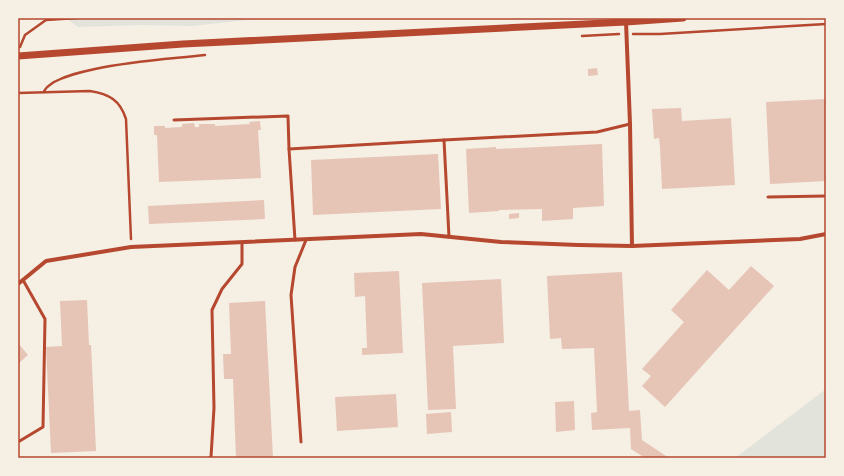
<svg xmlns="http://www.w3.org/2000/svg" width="844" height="476" font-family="'Golos Text',sans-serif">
<rect width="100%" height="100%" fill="#f6efe4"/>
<g fill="#e2e4dc">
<path d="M66,18H265L192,26L142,25L78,27Z"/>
<path d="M826,389V458H735Z"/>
</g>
<g fill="#e6c5b7">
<path d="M597,68L598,75L588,76V69Z"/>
<path d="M826,99V181L770,184L766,102Z"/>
<path d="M681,108L682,121L731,118L735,185L662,189L660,147L659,138L654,139L652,109Z"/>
<path d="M260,121L261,130H258L261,178L159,182L157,135H154V126H165V128L182,127V124L194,123L195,127H199V124H215V126L250,124L249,122Z"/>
<path d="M602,144L604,206L573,208V219L542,221V209L499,210V211L469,213L466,149L496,147V149Z"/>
<path d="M438,154L441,209L313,215L311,160Z"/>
<path d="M264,200L265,219L149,224L148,206Z"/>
<path d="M519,213V218L509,219V214Z"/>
<path d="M751,266L774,286L665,407L642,386L651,376L642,369L684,322L671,310L707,270L729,290Z"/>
<path d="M399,271L403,353L362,355V348H367L365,296L355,297L354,273Z"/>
<path d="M622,272L629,411L640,410L642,440L669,458H645L631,449L630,428L592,430L591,413L597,412L594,348L562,349L561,338L550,339L547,276Z"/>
<path d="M501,279L504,343L453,346L456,409L428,410L422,283Z"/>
<path d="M87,300L89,345H91L96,451L51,453L46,347L62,346L60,301Z"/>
<path d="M265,301L273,458H236L233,379H224L223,354H231L229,303Z"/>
<path d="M18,343L28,355L18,364Z"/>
<path d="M396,394L398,427L337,431L335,397Z"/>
<path d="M574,401L575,430L556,432L555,402Z"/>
<path d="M451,412L452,432L427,434L426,414Z"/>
</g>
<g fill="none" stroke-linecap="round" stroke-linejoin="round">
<g stroke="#b5482f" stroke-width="2.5">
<path d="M633,34H660L826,24"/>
<path d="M582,36L619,34"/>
<path d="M20,47L25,35L46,20L77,18"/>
<path d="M44,92C45,87 50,85 54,82C67,75 81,72 95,69C131,61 168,59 205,55"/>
<path d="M18,93L90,91C109,94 120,100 126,119L131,239"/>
</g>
<g stroke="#b5482f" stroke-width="3">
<path d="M174,120L288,116L289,149"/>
<path d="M444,140L597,132L630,124"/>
<path d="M768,197L826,196"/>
<path d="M295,240L289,149L444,140L449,237"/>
<path d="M18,442L43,427L45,319L23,280"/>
<path d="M301,442L291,295L295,267L306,240"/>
<path d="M209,458L211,457L214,408L212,310L222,289L242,264V243"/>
</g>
<g stroke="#b5482f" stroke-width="4">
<path d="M626,22L630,124L632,246"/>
<path d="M18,284L46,261L131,247L421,234L501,242L578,245L632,246L800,239L826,234"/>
</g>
<path stroke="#b5482f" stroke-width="7" d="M18,56L183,44L626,22L683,18"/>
</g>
<rect width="844" height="476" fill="none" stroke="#f6efe4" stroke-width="38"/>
<rect x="19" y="19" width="806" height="438" fill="none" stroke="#b5482f" stroke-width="1.5"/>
</svg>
